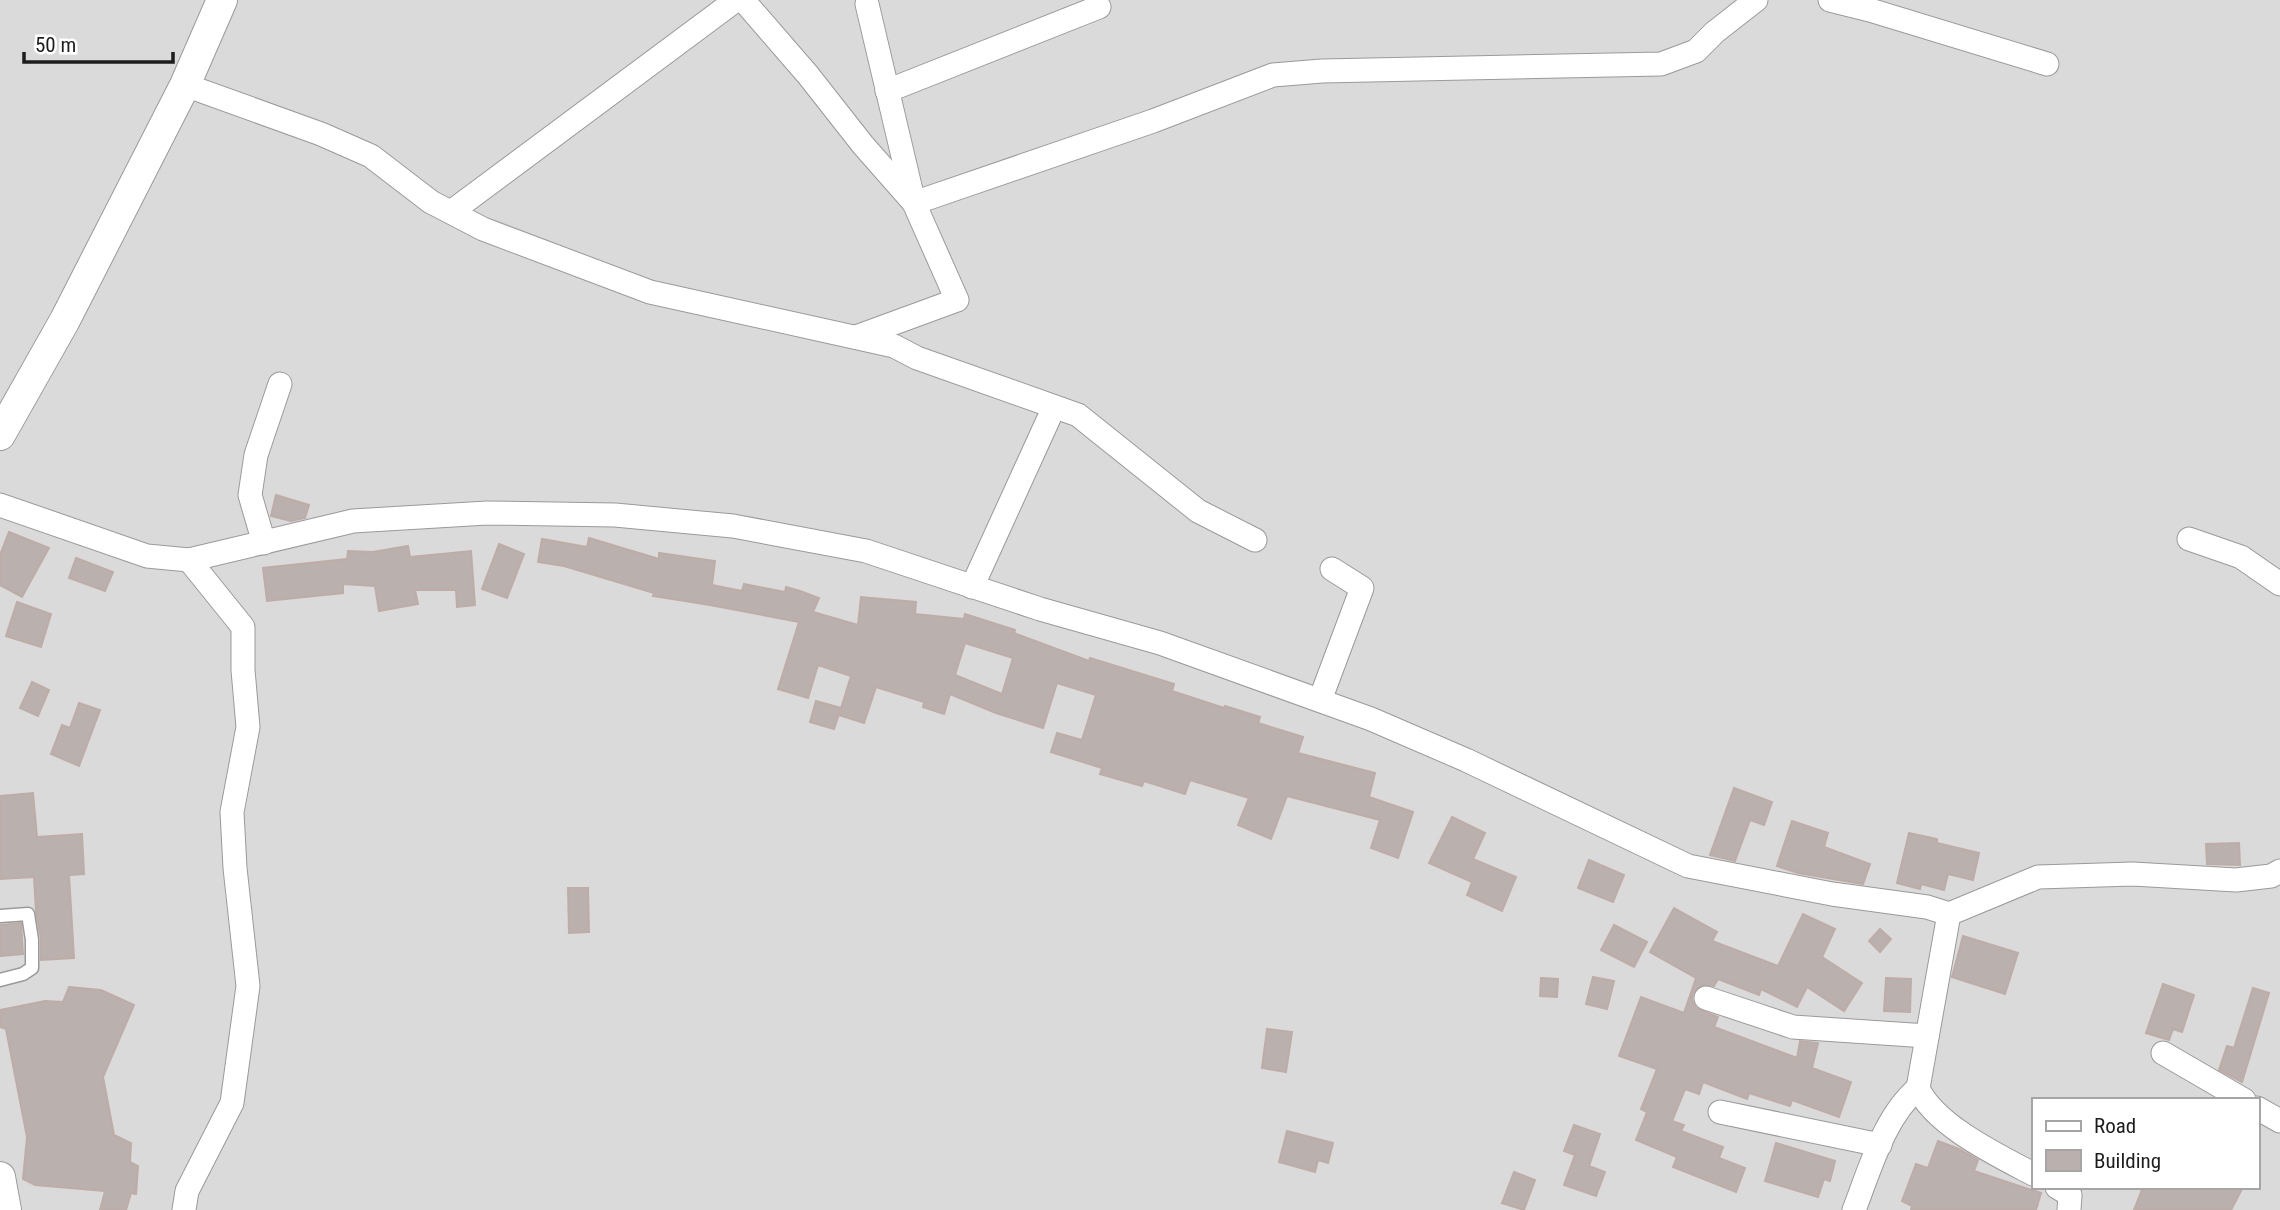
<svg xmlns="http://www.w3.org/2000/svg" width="2280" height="1210" font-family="'Roboto Condensed',sans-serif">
<rect width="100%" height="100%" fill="#ede8e4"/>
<path fill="#dbdada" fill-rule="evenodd" d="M0,0H2280V1210H0ZM2033,1100H2257V1187H2033Z"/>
<g fill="#bab0ad" stroke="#beaca7" stroke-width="2" fill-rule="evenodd">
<path d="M276,495L309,505L305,518L291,521L271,516Z"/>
<path d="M9,532L49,548L22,597L0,585V555Z"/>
<path d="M589,538L659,559V553L715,561L712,585L742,591L744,584L785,592L786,587L800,591L819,598L813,612L858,625L861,597L916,602L915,614L964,619L965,614L1015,630L1014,633L1089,661L1090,658L1174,684L1172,691L1224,708L1225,706L1260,717L1258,723L1303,737L1298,753L1375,773L1369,797L1413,812L1398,858L1371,848L1380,820L1287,796L1271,839L1238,825L1249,798L1190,780L1185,794L1144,781L1142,786L1100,774L1102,768L1051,752L1057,733L1082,740L1096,695L1057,683L1043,728L996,713L950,694L944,714L923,707L924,702L876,687L864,723L839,715L851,676L818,665L808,698L778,689L799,622L710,605L653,596L654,593L564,566L538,562L542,539L587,547ZM965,643L1013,658L1002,694L955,675Z"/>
<path d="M499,544L524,554L507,598L482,589Z"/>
<path d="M408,546L410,557L471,551L475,605L457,607L456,590H415L418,604L379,611L375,586L343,584V593L267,601L263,568L347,559L348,551L373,552Z"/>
<path d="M76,558L113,572L105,591L69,578Z"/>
<path d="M17,602L51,614L41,647L6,636Z"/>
<path d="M32,682L49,690L38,716L20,708Z"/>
<path d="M816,701L841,708L834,729L810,722Z"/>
<path d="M79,703L100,710L79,766L51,754L62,725L70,728Z"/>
<path d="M1734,788L1772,802L1764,825L1750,820L1735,861L1710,855Z"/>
<path d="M33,793L37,837L82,834L84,874L69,875L74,958L41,960V939L36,911L34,877L0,879V796Z"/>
<path d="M1452,817L1485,833L1473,859L1516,877L1502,911L1467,895L1472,882L1429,863Z"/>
<path d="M1792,821L1828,833L1824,847L1870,864L1863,884L1798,873L1777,866Z"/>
<path d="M1909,833L1937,839V843L1979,853L1973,880L1948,874L1944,890L1921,884L1920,889L1897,883Z"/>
<path d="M2239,843L2240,865L2207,864L2206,844Z"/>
<path d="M1589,860L1624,875L1613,902L1578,888Z"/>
<path d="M568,888H588L589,932L569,933Z"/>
<path d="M1674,908L1717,932L1712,941L1778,966L1803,914L1835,929L1822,957L1862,983L1844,1011L1807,987L1797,1007L1761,989L1759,995L1718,979L1714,986L1703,985L1693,993L1692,1000L1696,1008L1718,1017L1714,1027L1797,1058L1800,1041L1818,1043L1812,1068L1851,1082L1839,1117L1792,1100L1790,1106L1749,1093L1747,1099L1703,1082L1699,1094L1685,1089L1672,1121L1684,1125L1681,1131L1723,1147L1719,1158L1745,1168L1736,1192L1673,1167L1677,1157L1636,1140L1647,1112L1641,1109L1657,1069L1619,1056L1641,997L1684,1013L1696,978L1650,952Z"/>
<path d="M21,923L23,954L0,956V925Z"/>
<path d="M1614,925L1647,942L1634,967L1601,950Z"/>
<path d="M1880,929L1891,939L1880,952L1869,941Z"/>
<path d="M1963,936L2018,953L2005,994L1952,977Z"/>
<path d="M1593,977L1614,981L1607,1009L1586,1004Z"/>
<path d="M1541,978L1558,979L1557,997L1540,996Z"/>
<path d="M1886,978L1911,979L1910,1012L1884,1011Z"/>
<path d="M2163,984L2194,995L2182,1032L2173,1029L2169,1040L2146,1033Z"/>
<path d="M69,987L101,990L134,1005L103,1077L114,1135L131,1143L130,1162L138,1166L136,1194L131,1193L126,1210H100L105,1191L35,1185L23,1179L27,1137L6,1029L0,1027V1010L45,1001L63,1002Z"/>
<path d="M2253,988L2269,993L2242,1082L2219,1070L2227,1046L2234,1048Z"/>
<path d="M1267,1029L1292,1032L1286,1072L1262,1068Z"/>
<path d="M1574,1125L1600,1134L1589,1166L1605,1172L1596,1196L1564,1185L1575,1155L1564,1151Z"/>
<path d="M1287,1131L1333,1143L1328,1163L1318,1160L1315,1172L1279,1162Z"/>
<path d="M1938,1141L1959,1149L1978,1160L1974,1171L2041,1193L2036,1210H1911L1912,1206L1902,1201L1916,1164L1928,1168Z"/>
<path d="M1776,1143L1835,1161L1830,1181L1824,1179L1818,1197L1765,1181Z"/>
<path d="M1514,1172L1535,1180L1524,1210L1502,1203Z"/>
<path d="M2143,1187H2243L2231,1210H2134Z"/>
</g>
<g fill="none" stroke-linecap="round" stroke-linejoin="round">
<defs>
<path id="service" d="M0,916L28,914L32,940V968L23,974L0,980"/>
<g id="minor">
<path d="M743,0L808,75L863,145L914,203L957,300L856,337"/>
<path d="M1830,0L1870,10L2047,64"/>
<path d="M867,4L914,203L1153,121L1273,75L1322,71L1661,64L1696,51L1715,32L1756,0"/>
<path d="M185,85L321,134L371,156L431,202L483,229L650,292L894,346L917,358L1078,415L1198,511L1255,540"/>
<path d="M887,91L1099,7"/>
<path d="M451,212L736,0"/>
<path d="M0,505L147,556L189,560L353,521L487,513L615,515L733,526L866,551L1040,609L1160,643L1371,719L1466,760L1688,866L1832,894L1927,907L1949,914L2038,877L2133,874L2236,880L2271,876L2280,871"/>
<path d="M2189,539L2241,557L2280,584"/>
<path d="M264,543L250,495L256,455L280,384"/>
<path d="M972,587L1054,407"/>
<path d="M1320,700L1362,588L1332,569"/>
<path d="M1949,914L1918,1088C1934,1125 1999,1156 2033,1174"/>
<path d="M1706,998L1793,1027L1927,1036"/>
<path d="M2163,1053L2244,1100"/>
<path d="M2257,1108L2280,1121"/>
<path d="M1720,1112L1880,1145"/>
<path d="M2057,1187L2070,1195L2069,1210"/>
<path d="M184,1210L187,1191L232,1103L248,986L235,868L232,812L248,727L243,670V627L189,560"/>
<path d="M1854,1210C1870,1169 1884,1117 1918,1088"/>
</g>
<g id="tertiary">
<path d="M0,435L65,320L185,85L222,0"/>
<path d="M0,1177L6,1210"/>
</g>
</defs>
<use href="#service" stroke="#9a9a9a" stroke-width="15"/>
<use href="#minor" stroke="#9a9a9a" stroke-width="25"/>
<use href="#tertiary" stroke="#9a9a9a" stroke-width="32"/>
<use href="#service" stroke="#fff" stroke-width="12"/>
<use href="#minor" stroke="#fff" stroke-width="23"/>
<use href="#tertiary" stroke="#fff" stroke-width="30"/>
</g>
<rect x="2032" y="1098" width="228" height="91" fill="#ffffff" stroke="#a5a5a5" stroke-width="2"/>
<rect x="2046" y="1121" width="35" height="10" fill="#ffffff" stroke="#a5a5a5" stroke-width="2"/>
<text x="2094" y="1133" font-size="21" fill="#1d1d1d">Road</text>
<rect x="2046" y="1150" width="35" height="21" fill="#bab0ad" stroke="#a5a5a5" stroke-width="2"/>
<text x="2094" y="1168" font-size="21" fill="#1d1d1d">Building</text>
<path d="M24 52v10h149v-10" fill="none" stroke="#1d1d1d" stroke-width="3.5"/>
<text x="35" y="52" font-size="21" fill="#1d1d1d" stroke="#ffffff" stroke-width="5" paint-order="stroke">50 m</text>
</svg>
